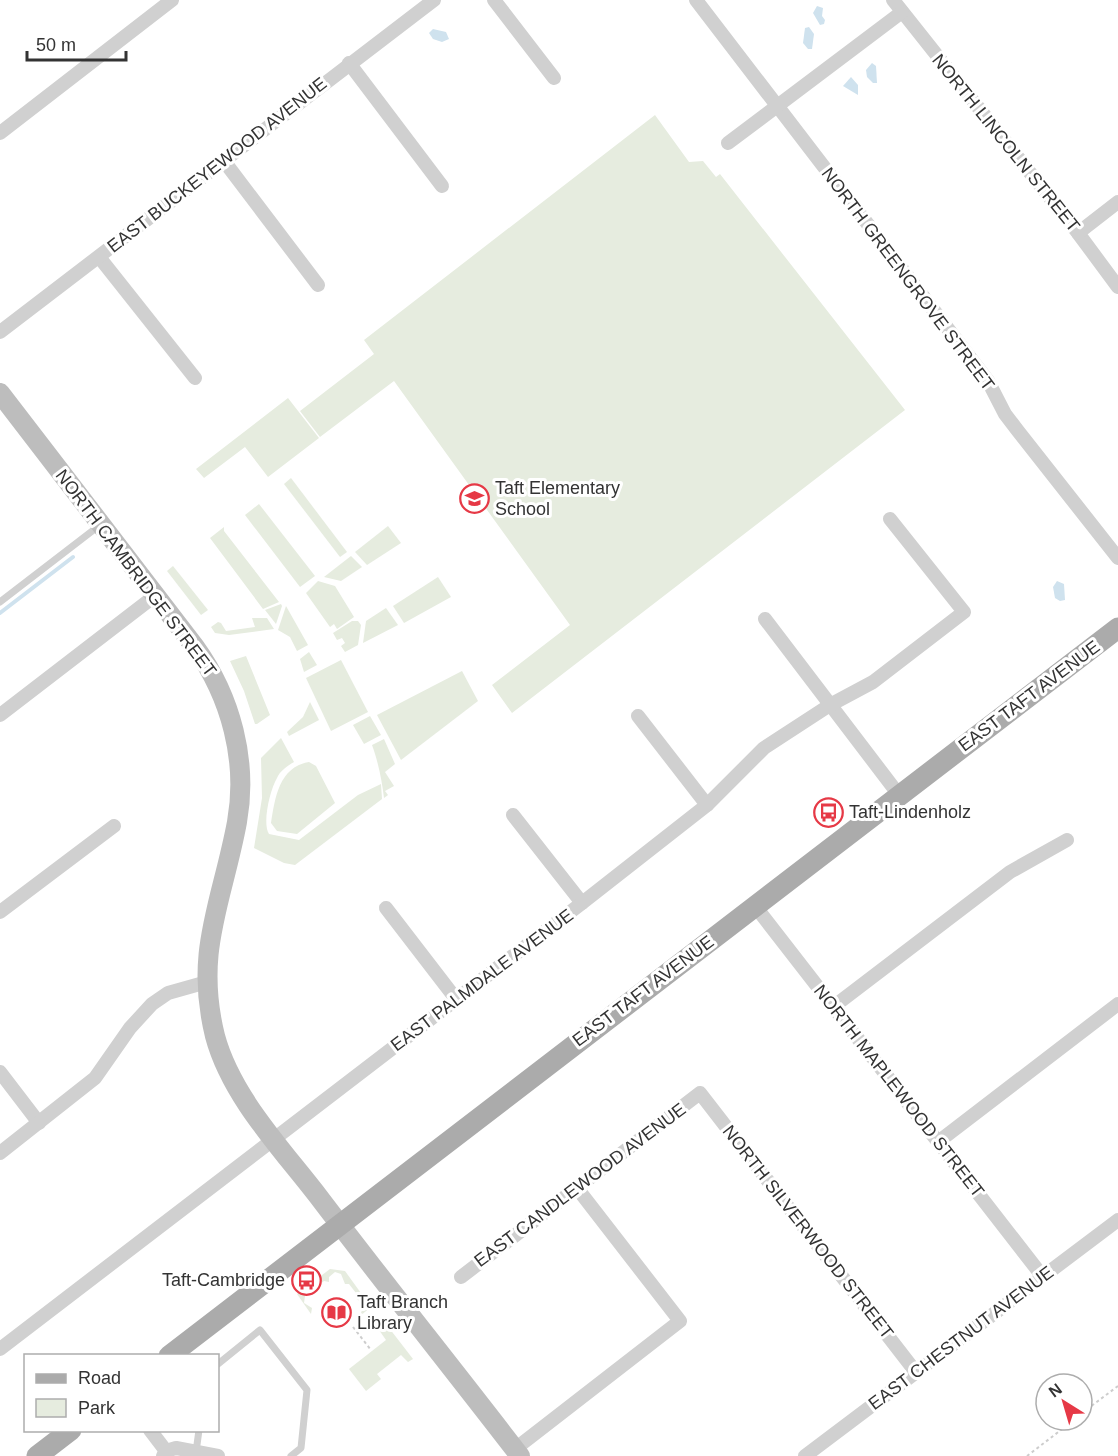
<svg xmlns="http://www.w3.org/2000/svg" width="1118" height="1456" font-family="Arial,sans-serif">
<rect width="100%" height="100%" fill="#fff"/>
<g fill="#e6ecdf">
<path d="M655,115L689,162L703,161L716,177L720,174L905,410L512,713L492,685L570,625L394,381L320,437L300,411L374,354L364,340Z"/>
<path d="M288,398L319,438L268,477L245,447L204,478L196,469Z"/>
<path d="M291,478L347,552L340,557L284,484Z"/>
<path d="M259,504L315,576L300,587L245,515Z"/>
<path d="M388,526L401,543L367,565L355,552Z"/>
<path d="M224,527V531L279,602L263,609L210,538Z"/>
<path d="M351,556L362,567L341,581L324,577Z"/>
<path d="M173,566L208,610L201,615L167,571Z"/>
<path d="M438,577L451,597L404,623L393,606Z"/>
<path d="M318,581L335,586L354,617L337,629L334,624L330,627L306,593Z"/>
<path d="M281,604L282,606L276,624L265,610Z"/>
<path d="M286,606L308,645L297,651L290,637L278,630Z"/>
<path d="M386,608L398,625L363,643L366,621Z"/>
<path d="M252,618H267L274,629L229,635L215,633L211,627L218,622L221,623L226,631L255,627Z"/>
<path d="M352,621H358L361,625L358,645L345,652L341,646L345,643L342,638L337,640L333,633Z"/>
<path d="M309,652L317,665L304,672L300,659Z"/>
<path d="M246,656L270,715L257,724H255L244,691L230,661Z"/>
<path d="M341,660L368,712L331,731L306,678Z"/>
<path d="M462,671L478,701L401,760L377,715Z"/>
<path d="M310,702L319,720L289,736L287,732L303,717Z"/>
<path d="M370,716L381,735L364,744L353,725Z"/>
<path d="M281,738L294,762C287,766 280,771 277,778C270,790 262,823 269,834L299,840L358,795L381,784L382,799L295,865L284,863L254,848L262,798L261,758Z"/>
<path d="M384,739L395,764L385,772L394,786L385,791L388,795L384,798C382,781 378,761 372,745Z"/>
<path d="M309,762L316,766L335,803L297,834L277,831L271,823C275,798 279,767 309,762Z"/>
<path d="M330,1269L345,1271L371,1307L360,1316L364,1304L355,1298L356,1293L349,1284H345L341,1274L335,1272L329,1277V1282L324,1281L315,1288V1292L305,1296L304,1303L312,1308L311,1314L297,1294Z"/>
<path d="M386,1324L413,1359L408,1362L401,1355L377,1374L381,1379L366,1391L349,1369L386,1340L379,1330Z"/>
</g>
<g fill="#cfe2ee">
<path d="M817,6L823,8L822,16L825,20L824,24L820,25L813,13Z"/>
<path d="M809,27L814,34L812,49H808L803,43L805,28Z"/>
<path d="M433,29L446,32L449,39L442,42L433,39L429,33Z"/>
<path d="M872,63L876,66L877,83H873L867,77L866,70Z"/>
<path d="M851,77L858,85V95L843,86Z"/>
<path d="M1057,581L1064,584L1065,600L1060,601L1055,598L1053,587Z"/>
</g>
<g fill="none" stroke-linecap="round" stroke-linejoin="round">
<path stroke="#cfe2ee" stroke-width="4" d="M0,613L73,557"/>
<g stroke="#cdcdcd" stroke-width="2" stroke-dasharray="3 3" stroke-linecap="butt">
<path d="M353,1327L371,1350"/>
<path d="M1082,1413L1118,1386"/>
<path d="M1027,1456L1074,1420"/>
</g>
<g stroke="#d0d0d0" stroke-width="7">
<path d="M0,602L100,525"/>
<path d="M218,1364L260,1330L307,1390L301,1448L291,1456"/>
<path d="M196,1452L199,1430"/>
</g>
<g stroke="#d0d0d0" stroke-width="14">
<path d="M494,0L554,78"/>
<path d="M696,0L988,381L1005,414L1018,431L1118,558"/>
<path d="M893,0L1078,233L1118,287"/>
<path d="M349,63L442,186"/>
<path d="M0,133L172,0"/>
<path d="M728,143L902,12"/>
<path d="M224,161L318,285"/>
<path d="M1078,233L1118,202"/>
<path d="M99,257L195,378"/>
<path d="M0,332L434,0"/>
<path d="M765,619L899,795"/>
<path d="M0,715L156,595"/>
<path d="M638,716L707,805"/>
<path d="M513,815L582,903"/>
<path d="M755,906L1043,1277"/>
<path d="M386,908L456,999"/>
<path d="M0,912L114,826"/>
<path d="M833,1007L1010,872L1067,840"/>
<path d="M0,1072L39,1123"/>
<path d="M938,1142L1118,1004"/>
<path d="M0,1153L95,1078L130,1028L152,1004L168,993L207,982"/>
<path d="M461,1277L700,1093L915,1371"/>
<path d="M0,1349L582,903L707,805L764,748L830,705L873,682L964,612L890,519"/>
<path d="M150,1430L166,1451"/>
<path d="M515,1449L680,1321L577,1188"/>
<path d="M163,1456L166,1451L176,1448L218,1456"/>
<path d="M805,1456L1118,1220"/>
</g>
<path stroke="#bdbdbd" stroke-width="20" d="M0,393L195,647C231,697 248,761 237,822C222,903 194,951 215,1036C231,1096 281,1148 318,1196C384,1283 453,1369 520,1456"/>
<g stroke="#ababab" stroke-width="21">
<path d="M169,1356L1118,628"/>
<path d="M37,1456L71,1430"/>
</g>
</g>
<defs>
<symbol id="school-ring" viewBox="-11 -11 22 22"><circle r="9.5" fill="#fff" stroke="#e63946" stroke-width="1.5"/><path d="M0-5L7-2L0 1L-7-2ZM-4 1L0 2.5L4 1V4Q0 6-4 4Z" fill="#e63946"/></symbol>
<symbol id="bus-ring" viewBox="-11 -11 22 22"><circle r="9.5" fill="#fff" stroke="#e63946" stroke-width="1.5"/><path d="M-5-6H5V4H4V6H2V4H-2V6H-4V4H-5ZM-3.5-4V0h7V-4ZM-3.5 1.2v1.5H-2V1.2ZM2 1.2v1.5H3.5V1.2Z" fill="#e63946"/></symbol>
<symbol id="library-ring" viewBox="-11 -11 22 22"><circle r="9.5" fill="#fff" stroke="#e63946" stroke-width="1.5"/><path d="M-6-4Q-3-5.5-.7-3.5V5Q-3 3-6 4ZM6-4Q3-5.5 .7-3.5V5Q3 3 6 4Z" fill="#e63946"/></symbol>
</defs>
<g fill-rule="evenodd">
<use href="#school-ring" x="458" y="482" width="33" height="33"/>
<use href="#bus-ring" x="812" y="796" width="33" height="33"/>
<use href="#bus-ring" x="290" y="1264" width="33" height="33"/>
<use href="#library-ring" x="320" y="1296" width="33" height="33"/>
</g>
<g text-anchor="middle" stroke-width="6" stroke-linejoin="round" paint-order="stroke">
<g font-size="18" fill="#333" stroke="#fff">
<text transform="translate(1006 143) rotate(51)" y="6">NORTH LINCOLN STREET</text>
<text transform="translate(217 165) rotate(-38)" y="6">EAST BUCKEYEWOOD AVENUE</text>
<text transform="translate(908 279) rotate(53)" y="6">NORTH GREENGROVE STREET</text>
<text transform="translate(136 573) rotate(53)" y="6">NORTH CAMBRIDGE STREET</text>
<text transform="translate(1029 696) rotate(-37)" y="6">EAST TAFT AVENUE</text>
<text transform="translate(482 980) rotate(-37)" y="6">EAST PALMDALE AVENUE</text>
<text transform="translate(643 991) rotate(-37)" y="6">EAST TAFT AVENUE</text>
<text transform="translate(899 1091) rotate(52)" y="6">NORTH MAPLEWOOD STREET</text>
<text transform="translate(580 1185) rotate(-37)" y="6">EAST CANDLEWOOD AVENUE</text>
<text transform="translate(808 1232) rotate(52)" y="6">NORTH SILVERWOOD STREET</text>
<text transform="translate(961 1338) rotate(-37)" y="6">EAST CHESTNUT AVENUE</text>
</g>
<g font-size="18" fill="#333" stroke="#fff" text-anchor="start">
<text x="495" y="494">Taft Elementary<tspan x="495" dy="21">School</tspan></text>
<text x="849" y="818">Taft-Lindenholz</text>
<text x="285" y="1286" text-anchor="end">Taft-Cambridge</text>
<text x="357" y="1308">Taft Branch<tspan x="357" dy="21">Library</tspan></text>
</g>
</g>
<rect x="24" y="1354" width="195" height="78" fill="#ffffff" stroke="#adadad" stroke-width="1.5"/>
<rect x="36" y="1374" width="30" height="9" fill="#ababab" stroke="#adadad" stroke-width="1.5"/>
<text x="78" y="1384" font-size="18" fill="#333333">Road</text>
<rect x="36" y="1399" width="30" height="18" fill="#e6ecdf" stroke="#adadad" stroke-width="1.5"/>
<text x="78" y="1414" font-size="18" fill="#333333">Park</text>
<g transform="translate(1064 1402) rotate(323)"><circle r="28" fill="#ffffff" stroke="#adadad" stroke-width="1.5"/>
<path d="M0-4.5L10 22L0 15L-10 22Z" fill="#e63946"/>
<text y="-9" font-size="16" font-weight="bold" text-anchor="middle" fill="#333333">N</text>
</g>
<path d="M27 51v9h99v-9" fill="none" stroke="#333333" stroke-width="3"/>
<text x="36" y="51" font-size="18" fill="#333333" stroke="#ffffff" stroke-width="4.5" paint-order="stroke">50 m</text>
</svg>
